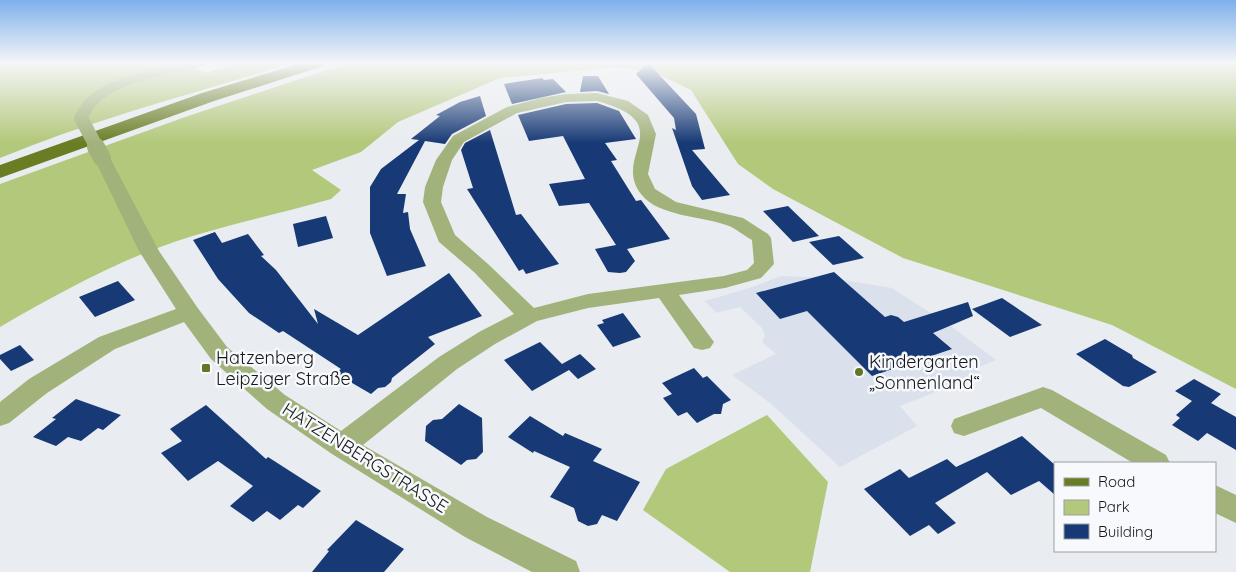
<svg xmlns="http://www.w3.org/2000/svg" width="1236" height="572" font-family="Quicksand,sans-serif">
<rect width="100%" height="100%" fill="#e9ecf0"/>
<path fill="#dbe1ec" d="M781,276L831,278L892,288L948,324L996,360L975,369L982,374L900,406L917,426L840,467L770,403L732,375L776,354L762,342L765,336L762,328L740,307L716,313L705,301L752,287Z"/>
<g fill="#b2c87a">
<path d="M0,63H195L192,66L206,73L236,63H292C195,93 94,119 0,158Z"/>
<path d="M348,63H1236V389L1112,325L903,258L773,189L738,164L691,90L654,72L617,67L500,78L398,122L361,152L312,170L341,190L331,199C279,214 225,225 174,242C113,263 55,295 0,327V184L185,117Z"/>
<path d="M767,415L828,482L810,572H730L643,510L666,469Z"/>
</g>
<g fill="#173975">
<path d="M648,63L696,114L705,149L692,150L730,195L702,200L692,186L672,128L676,130L674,118L636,74Z"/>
<path d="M583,76H598L609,94L597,91L580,92Z"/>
<path d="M542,78L544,80L553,79L566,92L512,104L504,84Z"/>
<path d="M480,96L486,116L452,134L445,144L425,141L397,194H406L403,213L408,212L410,229L426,266L387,276L370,233V187L381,169L419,140L411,139L440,116L436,115L460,102Z"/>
<path d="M597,103L619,111L636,139L605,143L617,160L611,161L636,201L641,200L670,239L627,249L635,261L626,272L620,273L608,272L595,249L616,245L589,203L559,206L549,184L585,179L563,136L529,141L518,115L566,104Z"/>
<path d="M490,130L516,215L521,214L559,264L526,274L523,269L519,271L467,189L473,188L461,150L465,143Z"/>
<path d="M788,206L819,236L793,242L763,211Z"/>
<path d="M326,216L333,238L298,247L293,224Z"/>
<path d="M215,232L222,243L248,234L264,255L261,256L276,270L318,324L314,309L358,335L449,273L482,316L428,337L435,344L392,378L391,382L385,387L378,388L371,394L335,373L341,369L283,331L279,333L249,313L218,279L193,240Z"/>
<path d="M839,236L864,258L833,265L809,242Z"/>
<path d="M834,272L885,317L891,315L898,317L904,322L968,302L973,316L933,333L952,349L872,376L807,311L780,319L756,293Z"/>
<path d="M118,281L135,300L95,317L79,297Z"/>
<path d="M1002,298L1042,325L1010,337L972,309Z"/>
<path d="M623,313L641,337L613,347L597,325L604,323L602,320Z"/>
<path d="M1105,339L1132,355L1133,358L1157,372L1129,387L1123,386L1076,354Z"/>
<path d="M540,342L562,364L580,354L596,369L578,379L569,370L532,391L504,360Z"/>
<path d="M20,345L34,360L11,371L0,359V355Z"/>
<path d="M694,368L703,378L707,376L731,400L723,404L721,414H714L697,423L687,412L678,416L663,398L672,394L662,383Z"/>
<path d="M1194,379L1221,394L1211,403L1236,417V450L1207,433L1198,441L1172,425L1180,418L1176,415L1192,401L1175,391Z"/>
<path d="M76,399L121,415L103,430L98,428L81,441L68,437L56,446L33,437L56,419L52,418Z"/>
<path d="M459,404L482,418L483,452L476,459L467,460L461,465L425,441L426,426L433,420L442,419Z"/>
<path d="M206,405L266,459L268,457L321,491L303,508L298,505L280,520L267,511L253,522L230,506L253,486L218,461L188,481L161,453L182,441L170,429Z"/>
<path d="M530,416L563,436L565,433L602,449L593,461L640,482L617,521L602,515L597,524L588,526L578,521L574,508L550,497L570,467L534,451L533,453L508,437Z"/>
<path d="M1022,436L1055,465V495L1039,481L1011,495L987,472L935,503L956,523L938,534L929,525L910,536L864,489L900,469L909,478L947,459L956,467Z"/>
<path d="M356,520L404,549L384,572H312L329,551L327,550Z"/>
</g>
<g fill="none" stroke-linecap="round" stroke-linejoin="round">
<g fill="#a2b27b" fill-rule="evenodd">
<path d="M186,63H206L204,66C173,74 114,81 94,108C91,112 89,117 86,121H76L74,118C77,112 80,106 84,101C110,75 152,71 186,63Z"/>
<path d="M597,93L628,101L648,115L656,134L648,174L655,189L676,202L743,218L768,234L771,238L774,264L761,278L725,288L679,295L714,342L710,348L702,350L694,348L659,298L588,308L537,321L495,344L457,369L363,445L487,517L576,561L580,572H532L465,537L332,454L267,409L211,359L184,322L115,349L47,393L9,423L0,426V402L29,379L99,337L176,309L139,251L94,158L96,155H108L110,158L159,251L197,307L227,347L285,395L341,431L439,357L479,332L514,314L474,272L439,242L423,202L425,187L436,160L453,136L507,107L541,98L566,94ZM597,101C681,124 611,155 641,194C658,217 704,216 729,226C737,229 744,236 752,240L754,263L747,270L724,276L588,294L534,308L488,264L455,235L441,202L443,187L452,160L464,142L517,113L566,102Z"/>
<path d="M1043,387L1052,390L1166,455L1170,463H1133L1041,408L964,436L954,433L951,426L954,419Z"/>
<path d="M1215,485L1236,495V523L1215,513Z"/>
</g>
<path fill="#697e24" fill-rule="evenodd" d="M301,63H325L323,66L214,101L0,178V165L202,93Z"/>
<path stroke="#a2b27b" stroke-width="14" d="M81,118L97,148"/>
<path stroke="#a2b27b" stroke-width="18" d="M96,147L102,158"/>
</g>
<linearGradient id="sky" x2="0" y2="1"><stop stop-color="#7eb0eb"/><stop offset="0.44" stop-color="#f5f6f8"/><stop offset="1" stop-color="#f5f6f8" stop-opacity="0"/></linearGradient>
<rect width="1236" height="143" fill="url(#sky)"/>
<g fill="#637625" stroke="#f7f9fd" stroke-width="2">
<rect x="201" y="363" width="10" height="10" rx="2.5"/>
<circle cx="859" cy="372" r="5"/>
</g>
<g text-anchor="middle" stroke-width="5" stroke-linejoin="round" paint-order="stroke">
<g font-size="18" fill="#151617" stroke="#f7f9fd" text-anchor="start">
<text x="216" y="364">Hatzenberg<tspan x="216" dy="21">Leipziger Straße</tspan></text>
<text x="869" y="368">Kindergarten<tspan x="869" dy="21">„Sonnenland“</tspan></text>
</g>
<g font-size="18" fill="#151617" stroke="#f7f9fd">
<text transform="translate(365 458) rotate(32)" y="6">HATZENBERGSTRASSE</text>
</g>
</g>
<rect x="1054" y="462" width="162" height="90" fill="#f7f9fd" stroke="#9d9ea1"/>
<rect x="1064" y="478" width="25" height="8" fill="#697e24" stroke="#9d9ea1"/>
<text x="1098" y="487" font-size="15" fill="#151617">Road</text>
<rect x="1064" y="500" width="25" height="15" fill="#b2c87a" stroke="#9d9ea1"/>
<text x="1098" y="512" font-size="15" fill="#151617">Park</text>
<rect x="1064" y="524" width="25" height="15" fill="#173975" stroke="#9d9ea1"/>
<text x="1098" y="537" font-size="15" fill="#151617">Building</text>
</svg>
